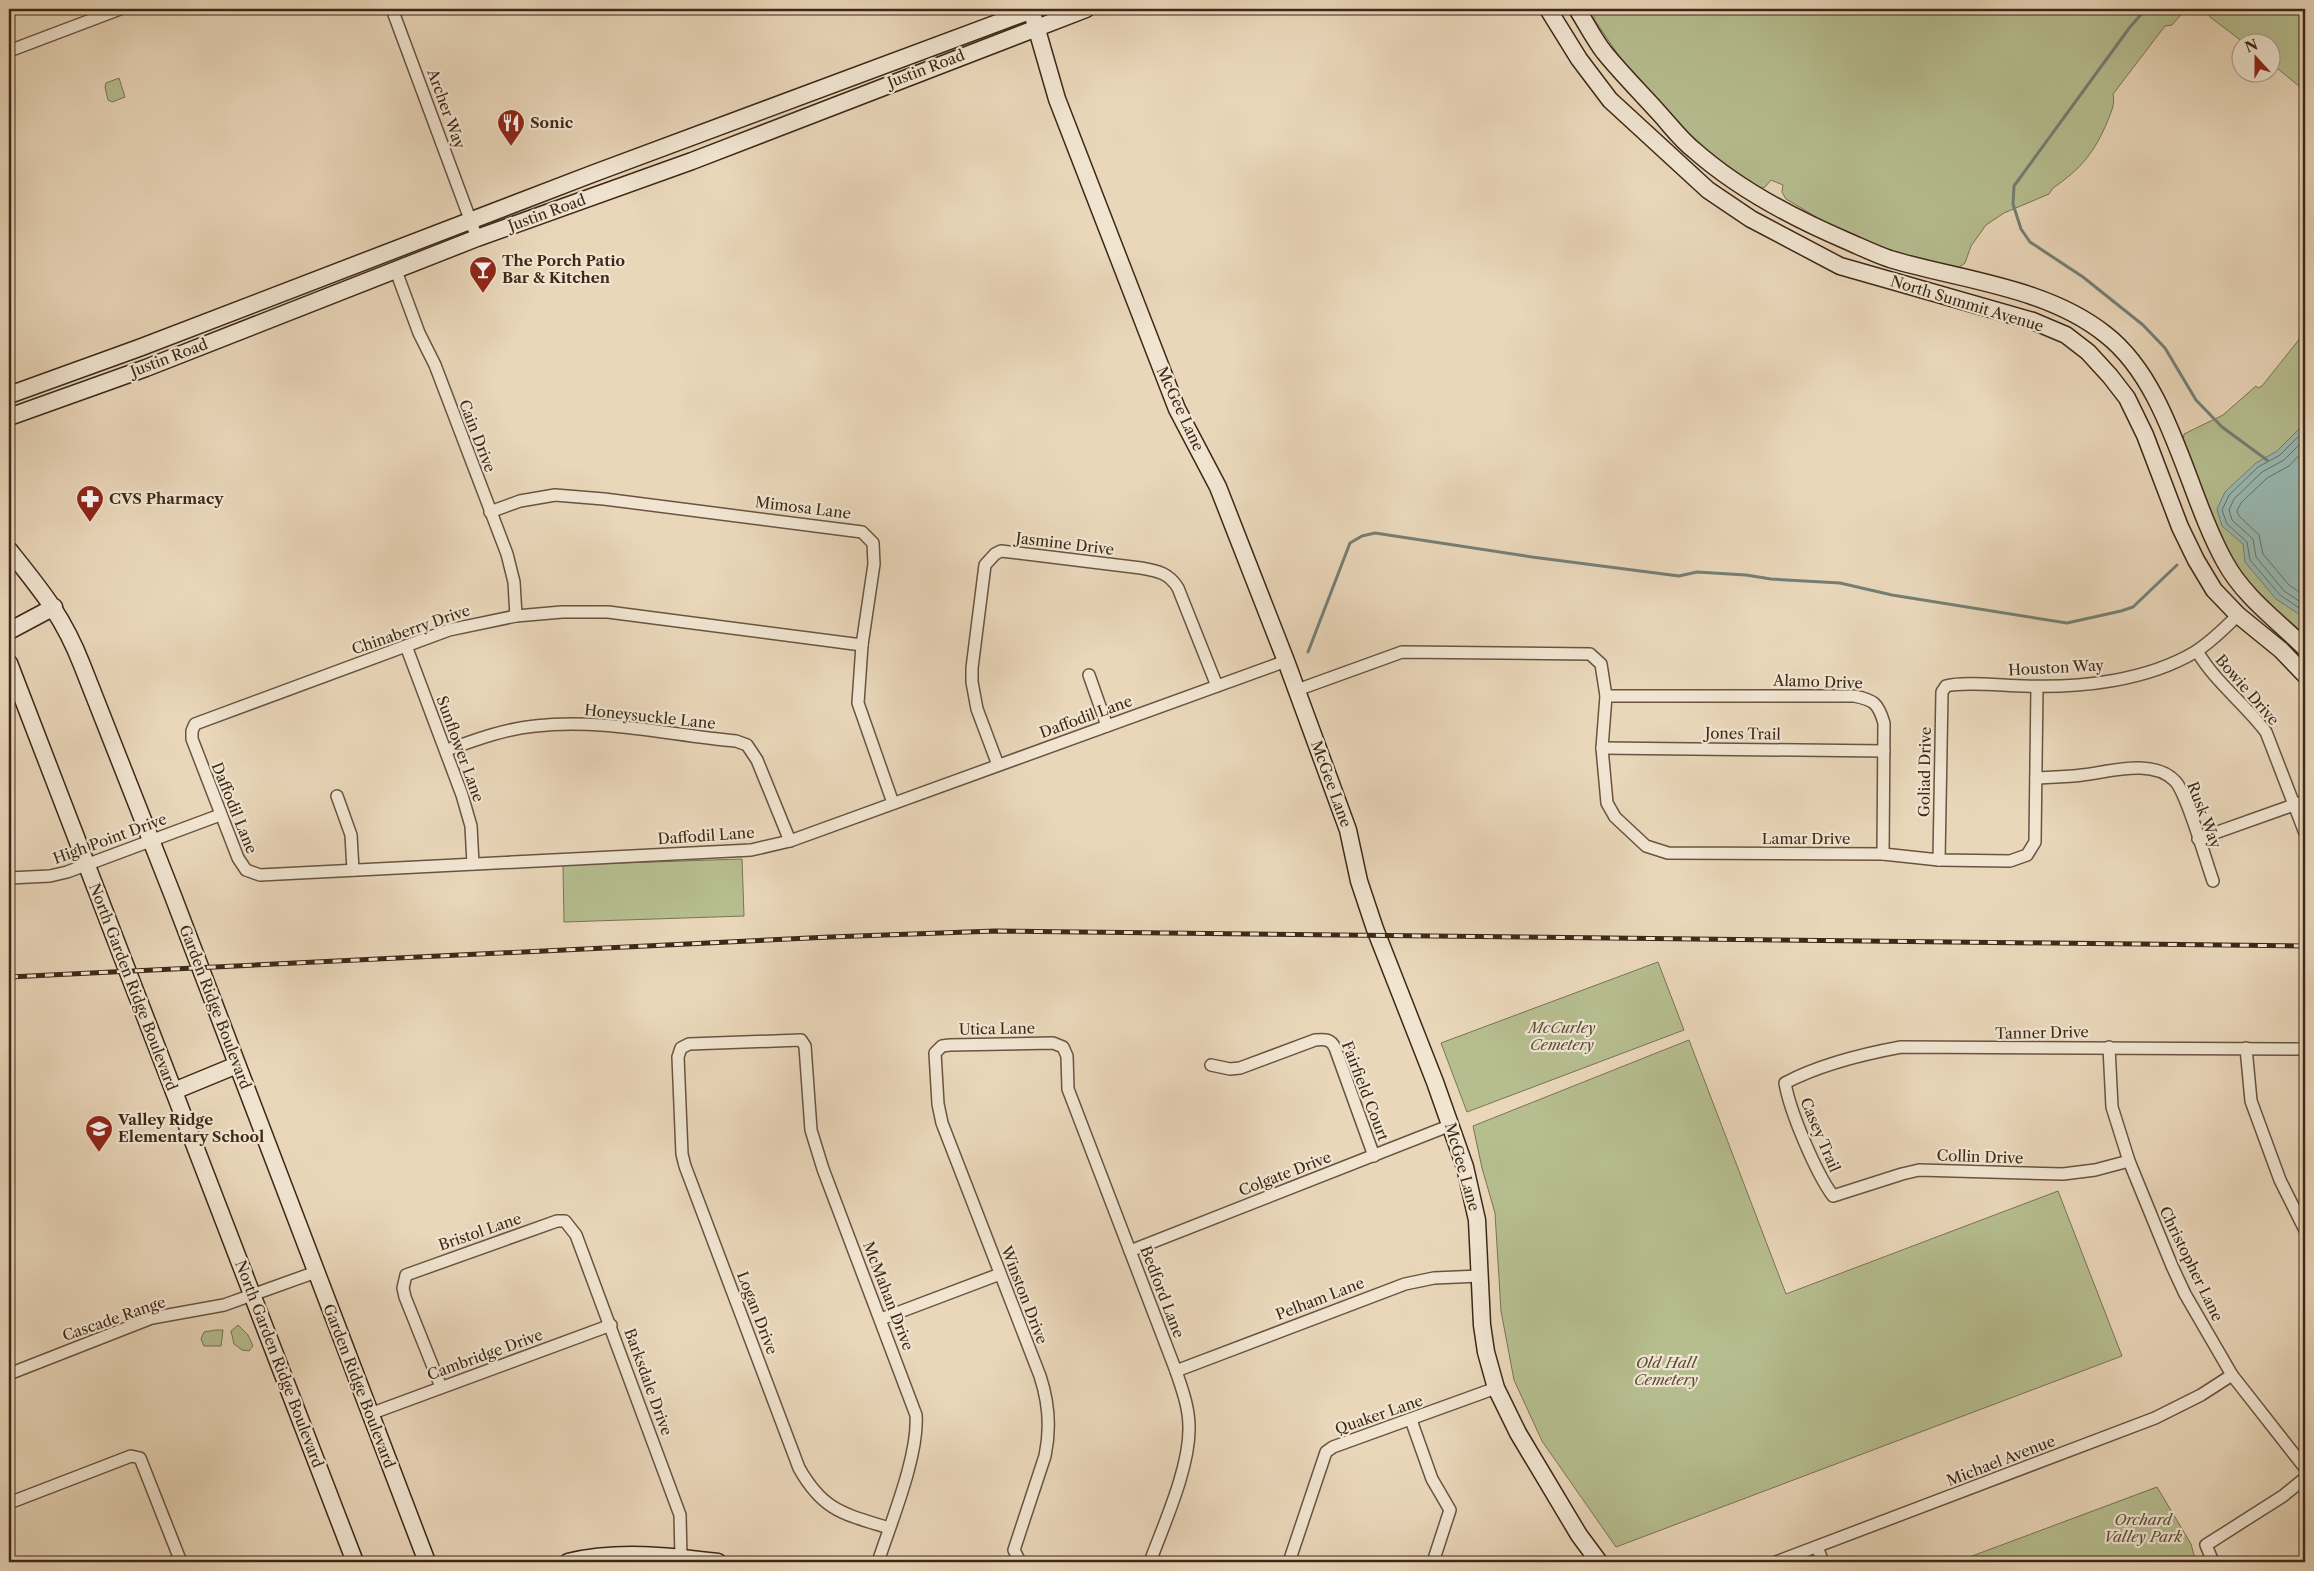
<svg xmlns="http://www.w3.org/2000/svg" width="2314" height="1571" font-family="'Libre Caslon Text',serif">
<rect width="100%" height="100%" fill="#ead7ba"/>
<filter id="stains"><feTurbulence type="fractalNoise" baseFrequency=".004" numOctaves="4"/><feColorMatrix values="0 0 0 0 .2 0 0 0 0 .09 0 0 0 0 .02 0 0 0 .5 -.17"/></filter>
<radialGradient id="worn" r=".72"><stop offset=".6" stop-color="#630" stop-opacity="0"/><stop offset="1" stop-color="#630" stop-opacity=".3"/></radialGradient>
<g fill="#b6be90" stroke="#7a7354">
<path d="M1594,9H2186L2172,25L2165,26L2113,94C2115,104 2112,110 2108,120C2095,152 2081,169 2053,188L2049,194L2004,213L1986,225L1971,246L1965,263L1955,270L1887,252L1838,230L1786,199L1782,192L1783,185L1771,180L1765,187L1757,190L1683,133L1627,68L1594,19Z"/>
<path d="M2207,9H2305V91L2272,64V42H2243L2210,17Z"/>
<path d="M119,78L125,97L112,102L108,100L105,87L106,83Z"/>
<path d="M2305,332V636L2250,588L2231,563L2183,442L2184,434L2223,415L2256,386L2258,388L2262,386Z"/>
<path d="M742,859L744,916L564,922L563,865Z"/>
<path d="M1658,962L1684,1030L1467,1112L1441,1043Z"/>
<path d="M1689,1040L1786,1294L2058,1191L2122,1356L1616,1547L1542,1441L1514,1380L1501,1311L1495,1213L1482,1168L1473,1126Z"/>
<path d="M238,1325L248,1335L253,1346L249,1351L242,1350L234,1344L231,1331Z"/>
<path d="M216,1330H223L221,1346H204L201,1339L204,1332Z"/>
<path d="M2157,1487L2191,1544L2196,1562H1956Z"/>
</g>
<path fill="#98b9b3" stroke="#747f75" d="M2305,423V618L2276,599L2245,562L2243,544L2222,526L2217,509L2225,492L2256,463L2277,451Z"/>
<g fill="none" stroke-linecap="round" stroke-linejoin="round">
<g stroke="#6a7065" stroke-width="1">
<path d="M2305,430L2280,455L2258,467L2229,495L2222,510L2227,524L2247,542L2250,560L2280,595L2305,612"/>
<path d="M2305,439L2284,460L2262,472L2234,499L2229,510L2232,520L2253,539L2256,557L2284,591L2305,605"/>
<path d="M2305,449L2289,466L2267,478L2241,503L2237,511L2239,516L2259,535L2263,554L2289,585L2305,596"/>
</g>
<g stroke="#747f75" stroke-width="3">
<path d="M2146,9L2130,27L2014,186L2013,204L2021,229L2030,242L2083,277L2143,325L2165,348L2196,400L2222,427L2267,460"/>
<path d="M1308,652L1350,543L1362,536L1375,533L1532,557L1679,576L1697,572L1746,575L1771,579L1840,583L1892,595L2067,623L2121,611L2133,607L2177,565"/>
</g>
<defs>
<g id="street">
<path d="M392,9L477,238"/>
<path d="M9,51L120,9"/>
<path d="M396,271L419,333L435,365L507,554L514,582L516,616"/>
<path d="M490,512L520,501L555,495L604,499L862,532L873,543L874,564L862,645L858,703L893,803"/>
<path d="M862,645L608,612H562L516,616L449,630L195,724L192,731V739L238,858L246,870L260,875L751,850L790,841L1286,661"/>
<path d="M406,646L462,795L471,826L473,864"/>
<path d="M2197,651C2215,682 2244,703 2266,732L2305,833"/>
<path d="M1089,675L1107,726"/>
<path d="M1297,690L1402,652L1590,654L1601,664L1606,696L1602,748L1607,803L1615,817L1646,846L1668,853L1883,854L1939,860L2010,861L2027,855L2035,842L2037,687"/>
<path d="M1606,696H1854C1874,700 1878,703 1884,723L1883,854"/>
<path d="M1602,748L1884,751"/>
<path d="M447,750C475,740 504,729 535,726C602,718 669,735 736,741L747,745L757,760L790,841"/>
<path d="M998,765L977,709L972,682V668L985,565L995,554L1001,551L1141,568C1158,571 1169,573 1178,588L1217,686"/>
<path d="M2036,778C2052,777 2067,777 2082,775C2109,772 2153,758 2175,781C2187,793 2206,862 2213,881"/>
<path d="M337,796L351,835L353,870"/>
<path d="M2198,839L2305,801"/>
<path d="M1939,860L1942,692L1946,686C1963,681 2006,686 2025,686C2081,688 2146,681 2195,652C2211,642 2225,628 2238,615"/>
<path d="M9,878L50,876L67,872L220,815"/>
<path d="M2109,1047L2112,1107L2129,1161L2172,1266L2185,1294L2232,1375L2305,1468"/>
<path d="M2246,1048L2251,1101L2280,1180L2305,1230"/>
<path d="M1211,1065L1230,1069L1240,1068L1315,1040C1325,1039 1331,1039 1335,1048L1374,1156"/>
<path d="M2129,1161L2095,1170L2063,1174L1919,1170L1902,1174L1833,1196C1816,1173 1790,1112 1785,1083C1819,1065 1863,1054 1901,1047L2305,1049"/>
<path d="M1130,1251L1451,1125"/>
<path d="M881,1319L1000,1274"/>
<path d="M1176,1371L1405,1284L1434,1278L1480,1276"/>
<path d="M9,1374L152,1318L224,1305L316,1272"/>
<path d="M441,1387L405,1297L403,1288L406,1275L557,1221H565L576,1235L680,1515L681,1557"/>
<path d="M370,1414L611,1325"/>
<path d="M1411,1420L1432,1479L1450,1510L1433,1562"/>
<path d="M9,1503L131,1456L140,1458L181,1562"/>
<path d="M1817,1547L1823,1562"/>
<path d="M878,1562C891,1522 919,1455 916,1415L823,1169L811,1130L805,1046L801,1040L689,1044L681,1048L678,1057L682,1154L685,1166L799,1468C823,1511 844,1514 889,1528"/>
<path d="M1020,1562L1014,1550L1045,1456C1051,1428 1049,1403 1040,1376L942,1123L938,1104L935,1053L942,1046L950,1045L1053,1043L1063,1047L1067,1056L1068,1089L1176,1371C1182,1389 1189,1407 1189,1427C1190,1467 1164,1524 1150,1562"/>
<path d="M1289,1562L1326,1452L1333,1447L1496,1388"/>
<path d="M1776,1562L2155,1418L2201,1395L2232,1375"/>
<path d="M2213,1562L2206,1545L2283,1496L2305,1478"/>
</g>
<g id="secondary">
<path d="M1031,9L1057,99L1177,409L1218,487L1286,661L1348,830L1359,881L1375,929L1435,1082L1465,1167L1477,1220L1482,1325L1486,1352L1496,1388L1518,1433L1579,1535L1599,1562"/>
<path d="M1548,9L1579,59L1610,100L1708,190L1751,219L1840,266L2033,321L2066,335L2088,352L2110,376L2127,398L2145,435L2180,527L2196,560L2214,590L2238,615L2281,650L2305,675"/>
<path d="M1577,9C1586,23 1594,39 1604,52C1621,73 1641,93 1659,113C1670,125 1681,140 1694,150C1738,189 1793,218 1847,241C1861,247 1875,254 1890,259C1960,280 2046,287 2105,334C2170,384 2186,492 2225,562C2244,597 2278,621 2305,648"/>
<path d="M9,395L139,348L592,174L1035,9"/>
<path d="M9,417L146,368L477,238L692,161L1086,9"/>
<path d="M9,550C41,590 63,616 82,665L173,896L427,1562"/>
<path d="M9,631L54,607"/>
<path d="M9,663L355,1562"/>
<path d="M174,1091L237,1065"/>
<path d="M568,1562C617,1550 669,1556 718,1562"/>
</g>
</defs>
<use href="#street" stroke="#685440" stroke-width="14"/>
<use href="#secondary" stroke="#3d2817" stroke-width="19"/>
<use href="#street" stroke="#f1e5d2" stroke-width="11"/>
<use href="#secondary" stroke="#f1e5d2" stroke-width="16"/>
<defs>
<path id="rail" d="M9,977L830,937L995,931L2305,946"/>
</defs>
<use href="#rail" stroke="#3d2817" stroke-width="5"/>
<use href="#rail" stroke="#f1e5d2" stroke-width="3" stroke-dasharray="9" stroke-linecap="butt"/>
</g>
<defs>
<symbol id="restaurant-pin" viewBox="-11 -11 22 30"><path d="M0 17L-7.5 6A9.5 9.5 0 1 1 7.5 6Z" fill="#8f2418" stroke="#f1e5d2"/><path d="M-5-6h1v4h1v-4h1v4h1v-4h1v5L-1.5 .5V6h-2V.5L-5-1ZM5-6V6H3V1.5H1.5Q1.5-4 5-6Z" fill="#fff"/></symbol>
<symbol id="bar-pin" viewBox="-11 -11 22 30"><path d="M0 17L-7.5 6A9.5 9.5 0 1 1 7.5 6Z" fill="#8f2418" stroke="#f1e5d2"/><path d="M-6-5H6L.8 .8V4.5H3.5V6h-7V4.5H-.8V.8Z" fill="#fff"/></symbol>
<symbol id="pharmacy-pin" viewBox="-11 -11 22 30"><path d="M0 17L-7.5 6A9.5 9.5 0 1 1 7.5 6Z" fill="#8f2418" stroke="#f1e5d2"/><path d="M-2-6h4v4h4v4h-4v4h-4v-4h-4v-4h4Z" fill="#fff"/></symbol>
<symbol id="school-pin" viewBox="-11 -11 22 30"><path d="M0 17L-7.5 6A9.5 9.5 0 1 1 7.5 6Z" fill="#8f2418" stroke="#f1e5d2"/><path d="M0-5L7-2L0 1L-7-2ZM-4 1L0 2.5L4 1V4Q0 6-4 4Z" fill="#fff"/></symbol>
</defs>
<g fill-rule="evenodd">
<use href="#restaurant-pin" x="495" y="107" width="32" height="43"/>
<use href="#bar-pin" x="467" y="254" width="32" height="43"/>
<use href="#pharmacy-pin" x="74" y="483" width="32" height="43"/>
<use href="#school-pin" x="83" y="1113" width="32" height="43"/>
</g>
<g text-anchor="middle" stroke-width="4.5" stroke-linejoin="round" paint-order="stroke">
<g font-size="15" fill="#3d2817" stroke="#f1e5d2">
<text transform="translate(926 69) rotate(-21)" y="5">Justin Road</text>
<text transform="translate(446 109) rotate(70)" y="5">Archer Way</text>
<text transform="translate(547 213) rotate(-20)" y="5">Justin Road</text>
<text transform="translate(1967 304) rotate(17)" y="5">North Summit Avenue</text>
<text transform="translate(169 358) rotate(-21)" y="5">Justin Road</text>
<text transform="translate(1180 409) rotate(65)" y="5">McGee Lane</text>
<text transform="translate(477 436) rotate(69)" y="5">Cain Drive</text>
<text transform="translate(803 508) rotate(7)" y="5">Mimosa Lane</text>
<text transform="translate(1065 544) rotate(7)" y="5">Jasmine Drive</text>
<text transform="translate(411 630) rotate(-19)" y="5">Chinaberry Drive</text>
<text transform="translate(2056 668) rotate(-3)" y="5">Houston Way</text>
<text transform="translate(1818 682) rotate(2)" y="5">Alamo Drive</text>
<text transform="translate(2247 690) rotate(49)" y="5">Bowie Drive</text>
<text transform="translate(650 717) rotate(6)" y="5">Honeysuckle Lane</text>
<text transform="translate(1086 717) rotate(-20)" y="5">Daffodil Lane</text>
<text transform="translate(1743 734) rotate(1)" y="5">Jones Trail</text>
<text transform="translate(460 749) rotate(70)" y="5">Sunflower Lane</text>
<text transform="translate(1925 772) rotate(-89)" y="5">Goliad Drive</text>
<text transform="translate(1331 784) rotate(70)" y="5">McGee Lane</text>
<text transform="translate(234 808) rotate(68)" y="5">Daffodil Lane</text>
<text transform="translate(2204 815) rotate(69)" y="5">Rusk Way</text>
<text transform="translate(706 836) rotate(-4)" y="5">Daffodil Lane</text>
<text transform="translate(110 839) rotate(-20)" y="5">High Point Drive</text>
<text x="1806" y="844">Lamar Drive</text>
<text transform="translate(133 987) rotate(69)" y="5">North Garden Ridge Boulevard</text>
<text transform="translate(215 1007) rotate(69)" y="5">Garden Ridge Boulevard</text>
<text transform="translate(997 1029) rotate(-1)" y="5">Utica Lane</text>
<text transform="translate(2042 1033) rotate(-1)" y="5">Tanner Drive</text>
<text transform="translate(1365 1091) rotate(69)" y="5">Fairfield Court</text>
<text transform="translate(1820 1135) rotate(67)" y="5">Casey Trail</text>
<text transform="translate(1980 1157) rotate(2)" y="5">Collin Drive</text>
<text transform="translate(1462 1167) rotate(74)" y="5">McGee Lane</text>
<text transform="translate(1285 1174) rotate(-21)" y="5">Colgate Drive</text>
<text transform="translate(480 1232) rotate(-19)" y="5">Bristol Lane</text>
<text transform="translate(2191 1264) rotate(64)" y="5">Christopher Lane</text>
<text transform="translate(1162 1292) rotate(69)" y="5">Bedford Lane</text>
<text transform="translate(1024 1295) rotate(69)" y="5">Winston Drive</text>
<text transform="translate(888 1296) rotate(69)" y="5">McMahan Drive</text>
<text transform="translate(1320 1299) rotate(-21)" y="5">Pelham Lane</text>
<text transform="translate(757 1313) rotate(69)" y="5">Logan Drive</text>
<text transform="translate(114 1319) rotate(-19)" y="5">Cascade Range</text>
<text transform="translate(485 1355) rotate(-20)" y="5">Cambridge Drive</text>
<text transform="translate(279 1364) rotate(69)" y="5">North Garden Ridge Boulevard</text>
<text transform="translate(648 1382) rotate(70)" y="5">Barksdale Drive</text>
<text transform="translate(359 1386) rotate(69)" y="5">Garden Ridge Boulevard</text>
<text transform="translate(1379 1415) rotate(-19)" y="5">Quaker Lane</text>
<text transform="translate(2001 1461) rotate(-21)" y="5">Michael Avenue</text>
</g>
<g font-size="15" font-weight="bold" fill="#3d2817" stroke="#f1e5d2" text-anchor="start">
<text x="530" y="128">Sonic</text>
<text x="502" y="266">The Porch Patio<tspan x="502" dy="17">Bar &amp; Kitchen</tspan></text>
<text x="109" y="504">CVS Pharmacy</text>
<text x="118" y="1125">Valley Ridge<tspan x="118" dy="17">Elementary School</tspan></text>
</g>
<g font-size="15" font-style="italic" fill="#5b4e35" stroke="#f1e5d2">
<text x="1562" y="1033">McCurley<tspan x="1562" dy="17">Cemetery</tspan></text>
<text x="1666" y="1368">Old Hall<tspan x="1666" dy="17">Cemetery</tspan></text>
<text x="2143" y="1525">Orchard<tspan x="2143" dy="17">Valley Park</tspan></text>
</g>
</g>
<rect width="2314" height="1571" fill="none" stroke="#ead7ba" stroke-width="30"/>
<rect x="10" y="10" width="2294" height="1551" fill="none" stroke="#3d2817" stroke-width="2.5"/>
<rect x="15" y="15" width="2284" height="1541" fill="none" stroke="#3d2817"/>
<g transform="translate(2256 58) rotate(339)"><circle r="24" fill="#f1e5d2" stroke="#a99987"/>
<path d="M0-4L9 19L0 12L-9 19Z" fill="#8f2418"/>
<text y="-8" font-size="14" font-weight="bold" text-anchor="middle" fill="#3d2817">N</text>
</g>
<rect width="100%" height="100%" filter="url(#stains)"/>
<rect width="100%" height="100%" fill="url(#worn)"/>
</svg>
